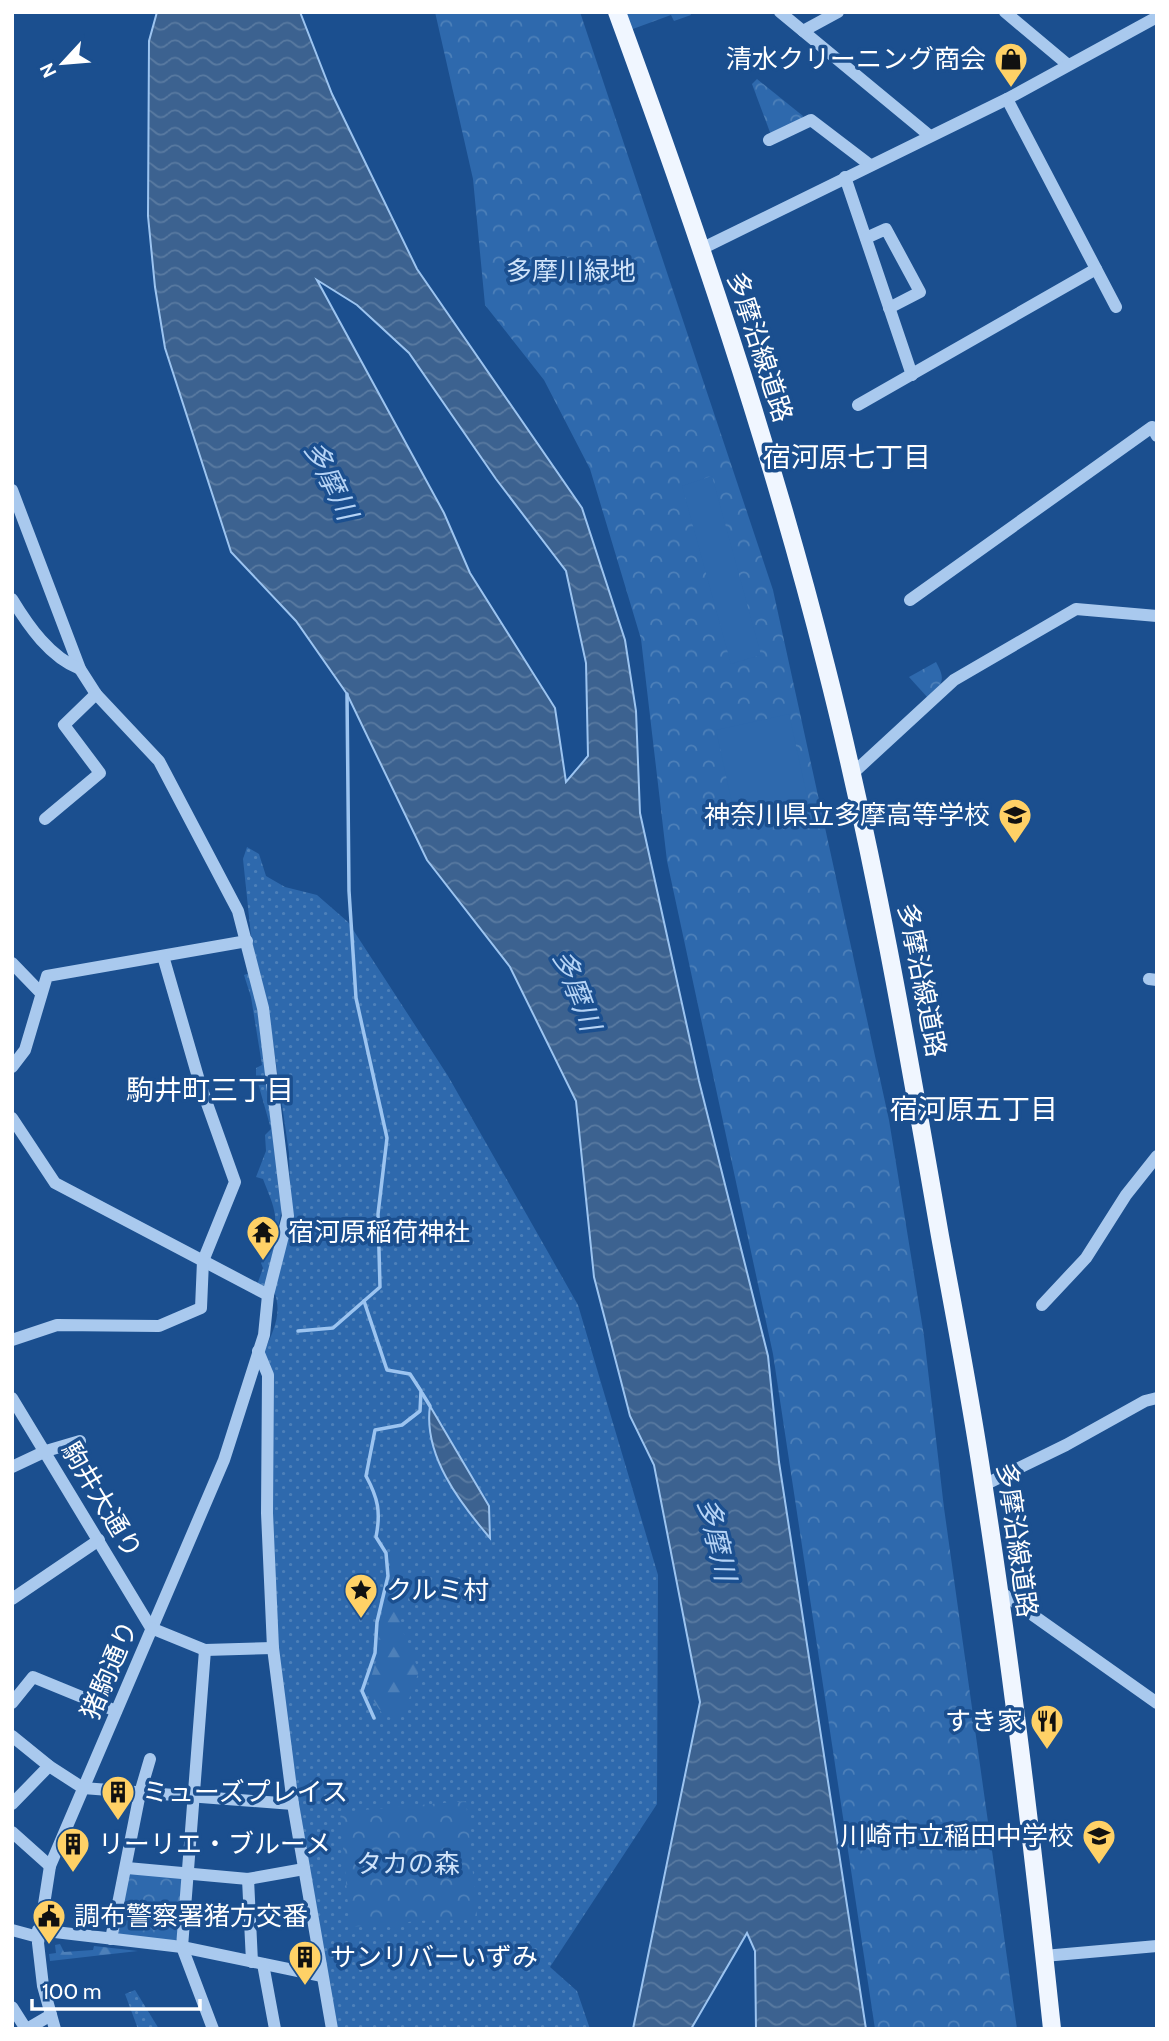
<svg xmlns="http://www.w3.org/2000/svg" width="1169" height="2041" font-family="Cabin,'Noto Sans JP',sans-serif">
<defs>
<pattern id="grass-dots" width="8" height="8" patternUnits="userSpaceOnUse" patternTransform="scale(1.75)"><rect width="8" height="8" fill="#2e69ad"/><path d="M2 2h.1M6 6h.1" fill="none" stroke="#4d80b9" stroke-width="1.8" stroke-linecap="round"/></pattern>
<pattern id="forest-firs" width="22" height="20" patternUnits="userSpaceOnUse" patternTransform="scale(1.75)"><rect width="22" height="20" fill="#2e69ad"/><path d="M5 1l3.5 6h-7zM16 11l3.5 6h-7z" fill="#4d80b9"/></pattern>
<pattern id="park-crowns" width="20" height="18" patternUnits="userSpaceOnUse" patternTransform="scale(1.75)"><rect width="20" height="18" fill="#2e69ad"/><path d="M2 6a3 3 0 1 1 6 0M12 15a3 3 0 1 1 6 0" fill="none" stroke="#4d80b9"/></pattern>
<pattern id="water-waves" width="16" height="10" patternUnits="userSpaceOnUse" patternTransform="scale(1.75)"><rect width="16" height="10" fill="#3c6290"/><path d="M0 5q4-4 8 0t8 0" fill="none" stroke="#597aa1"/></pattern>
</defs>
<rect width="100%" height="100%" fill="#1b4f8f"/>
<g fill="url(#grass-dots)">
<path d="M247,847L259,854L266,876L285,887L317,895L348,922L448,1076L578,1305L658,1575L657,1804L550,1967L577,1991L590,2029H335L278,1672L264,1352C273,1331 283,1314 274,1291L291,1222L289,1153L271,1029L251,936L243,859Z"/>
<path d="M250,973L256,998L282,1209L265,1289L257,1285L263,1268L261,1263C271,1256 276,1229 275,1216C274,1204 267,1190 263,1179L256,1177L266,1151L265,1135L271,1129L256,1076V1068L262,1065L251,997L244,975Z"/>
<path d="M135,1990L159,2029H138L125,1994Z"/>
</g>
<g fill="url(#forest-firs)">
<path d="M390,1554L400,1555L403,1577L400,1624L419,1671L404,1713L383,1715L367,1691L377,1658L380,1620L390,1584Z"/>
<path d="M60,1944L64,1952L93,1950L94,1946L138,1951L50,1961L49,1954L56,1953L55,1945Z"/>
</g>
<g fill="url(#park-crowns)">
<path d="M435,12H580L773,590L889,1120L924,1336L944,1508L1017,2029H875L773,1354L667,861L641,639L590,469L544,380L485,305L473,179Z"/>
<path d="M624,12H690L691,15L674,21L671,15L630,30Z"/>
<path d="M757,79L803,116L801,121L771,135L752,84Z"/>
<path d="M936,662C946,680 943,684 928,698L909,677Z"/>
<path d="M466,1801L477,1916L350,1927L340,1812Z"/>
<path d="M128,1874L181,1876L183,1880L177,1939L172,1943L121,1936L117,1932Z"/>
</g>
<g fill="#2e69ad">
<path d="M712,476L761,655L731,664L682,486Z"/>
<path d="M789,714L810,810L737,826L716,730Z"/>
</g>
<g fill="url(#water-waves)" stroke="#9cc4f0" stroke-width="2" fill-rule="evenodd">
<path d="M157,12H300L332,94L417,269L582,508L625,640L636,711L640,813L699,1081L768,1356L779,1462L866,2029H756L755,1951L747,1933L691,2029H633L700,1702L654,1465L630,1416L594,1277L576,1101L510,967L427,860L347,694L296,621L231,552L165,348L155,287L148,216L149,41ZM317,280L357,305L409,353L496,479L566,571L586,663L588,756L566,782L555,708L470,573L444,513Z"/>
<path d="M430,1406L489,1506L490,1538C460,1503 423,1455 430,1406Z"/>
</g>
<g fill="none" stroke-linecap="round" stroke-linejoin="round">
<g stroke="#9cc4f0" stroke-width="3.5">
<path d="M364,1301L387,1370L410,1374L421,1391L420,1411L402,1425L375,1430L366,1476C378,1498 381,1512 376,1537L386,1553L388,1576L377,1622L375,1653L362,1691L374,1718"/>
<path d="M298,1331L333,1328L380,1287L378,1214L387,1138L356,998L349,891L347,694"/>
<path d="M422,1393L430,1406"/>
</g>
<g stroke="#a9c9ee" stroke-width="12">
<path d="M780,12L930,136"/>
<path d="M1005,12L1067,64"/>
<path d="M803,31L838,12"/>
<path d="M1007,99L1116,307"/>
<path d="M769,140L811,120L870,165"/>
<path d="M845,177L912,375"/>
<path d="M866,238L886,229L920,292L889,308"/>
<path d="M701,249L1007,99L1157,17"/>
<path d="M858,405L1096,269"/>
<path d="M12,490L80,669L96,694L159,761L238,911L263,1008L288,1216L268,1295L264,1335L224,1460L50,1866L38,1943L43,1986L55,2029"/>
<path d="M12,599C29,627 50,657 80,669"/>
<path d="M910,600L1152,427L1157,436"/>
<path d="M852,774L954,680L1076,609L1157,616"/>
<path d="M45,819L100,773L64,725L96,694"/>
<path d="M12,963L40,992"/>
<path d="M1149,979L1157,980"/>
<path d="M12,1067L25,1050L47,976L247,941"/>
<path d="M12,1118L55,1183L268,1295"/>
<path d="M1042,1305L1086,1258L1126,1195L1157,1156"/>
<path d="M12,1340L57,1325L159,1326L201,1308L203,1261L235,1182L200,1084L163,956"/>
<path d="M258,1351L268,1375L267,1513L273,1648L293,1804L332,2029"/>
<path d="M12,1398L151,1628"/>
<path d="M12,1467L46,1451L80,1441"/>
<path d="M984,1485L1066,1445L1145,1401L1157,1398"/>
<path d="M999,1591L1157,1703"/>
<path d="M12,1599L99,1540"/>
<path d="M151,1628L205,1650L273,1648"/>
<path d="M205,1650L182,1947L213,2029"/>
<path d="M12,1703L33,1677L116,1711"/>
<path d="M12,1736L49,1766L83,1788L293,1804"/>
<path d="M12,1804L49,1766"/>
<path d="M12,1832L50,1866"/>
<path d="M127,1868L248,1879L304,1869"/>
<path d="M248,1879L252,1962"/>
<path d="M12,1930L38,1937"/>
<path d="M38,1930L182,1947L322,1976"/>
<path d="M111,1939L140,1793L150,1759"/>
<path d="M1044,1956L1157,1946"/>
<path d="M263,1964L275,2029"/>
<path d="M12,2007L26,2029"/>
<path d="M27,2029L51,2015"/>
</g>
<path stroke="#f0f6ff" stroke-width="18" d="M617,12C696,227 770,444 826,666C874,854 907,1045 940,1236C955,1318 971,1400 983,1482C1011,1663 1033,1846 1052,2029"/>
</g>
<defs>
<symbol id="shop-pin" viewBox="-11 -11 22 30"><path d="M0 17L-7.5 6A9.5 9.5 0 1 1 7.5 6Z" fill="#ffd166" stroke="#1b4f8f"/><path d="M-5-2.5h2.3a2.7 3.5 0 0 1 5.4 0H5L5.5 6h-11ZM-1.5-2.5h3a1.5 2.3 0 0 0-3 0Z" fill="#111"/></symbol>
<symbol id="school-pin" viewBox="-11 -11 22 30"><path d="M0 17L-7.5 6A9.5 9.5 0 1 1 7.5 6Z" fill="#ffd166" stroke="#1b4f8f"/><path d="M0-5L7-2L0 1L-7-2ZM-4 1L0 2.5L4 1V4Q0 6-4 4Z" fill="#111"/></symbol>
<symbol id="temple-pin" viewBox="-11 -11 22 30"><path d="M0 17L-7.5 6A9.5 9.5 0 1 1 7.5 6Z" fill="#ffd166" stroke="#1b4f8f"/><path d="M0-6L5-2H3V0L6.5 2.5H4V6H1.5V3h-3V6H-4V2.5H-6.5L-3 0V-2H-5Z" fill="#111"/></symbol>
<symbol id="sight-pin" viewBox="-11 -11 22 30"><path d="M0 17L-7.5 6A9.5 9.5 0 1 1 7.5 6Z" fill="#ffd166" stroke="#1b4f8f"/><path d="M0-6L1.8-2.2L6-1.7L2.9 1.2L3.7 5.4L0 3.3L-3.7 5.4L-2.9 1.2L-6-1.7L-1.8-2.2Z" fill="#111"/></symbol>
<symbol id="restaurant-pin" viewBox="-11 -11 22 30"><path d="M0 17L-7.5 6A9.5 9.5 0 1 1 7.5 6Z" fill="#ffd166" stroke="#1b4f8f"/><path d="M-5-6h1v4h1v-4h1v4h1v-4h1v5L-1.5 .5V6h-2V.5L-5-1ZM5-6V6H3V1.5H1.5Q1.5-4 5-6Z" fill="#111"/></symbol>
<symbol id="building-pin" viewBox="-11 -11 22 30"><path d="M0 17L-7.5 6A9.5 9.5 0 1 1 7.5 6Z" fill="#ffd166" stroke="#1b4f8f"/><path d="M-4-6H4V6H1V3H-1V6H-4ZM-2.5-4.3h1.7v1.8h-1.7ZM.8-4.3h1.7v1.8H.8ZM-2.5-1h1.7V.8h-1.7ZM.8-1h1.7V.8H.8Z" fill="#111"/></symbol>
<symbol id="civic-pin" viewBox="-11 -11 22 30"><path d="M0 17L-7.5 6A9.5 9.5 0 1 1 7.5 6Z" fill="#ffd166" stroke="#1b4f8f"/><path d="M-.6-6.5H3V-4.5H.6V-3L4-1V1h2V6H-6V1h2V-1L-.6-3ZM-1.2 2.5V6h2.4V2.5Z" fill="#111"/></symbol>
</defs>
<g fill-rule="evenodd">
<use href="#shop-pin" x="992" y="40" width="38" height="52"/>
<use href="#school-pin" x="996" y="796" width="38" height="52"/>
<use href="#temple-pin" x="244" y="1213" width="38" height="52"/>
<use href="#sight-pin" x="342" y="1571" width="38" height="52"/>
<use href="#restaurant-pin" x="1028" y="1702" width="38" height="52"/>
<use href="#building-pin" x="99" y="1773" width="38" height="52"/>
<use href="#school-pin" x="1080" y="1817" width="38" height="52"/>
<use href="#building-pin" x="54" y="1825" width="38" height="52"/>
<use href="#civic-pin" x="30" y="1897" width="38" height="52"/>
<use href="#building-pin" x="286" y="1938" width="38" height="52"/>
</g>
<g text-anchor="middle" stroke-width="7" stroke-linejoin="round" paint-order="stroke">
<g font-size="26" fill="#fff" stroke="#1b4f8f" text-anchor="start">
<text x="986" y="68" text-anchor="end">清水クリーニング商会</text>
<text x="990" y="824" text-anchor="end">神奈川県立多摩高等学校</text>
<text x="288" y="1241">宿河原稲荷神社</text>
<text x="386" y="1599">クルミ村</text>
<text x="1023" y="1730" text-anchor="end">すき家</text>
<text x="142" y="1801">ミューズプレイス</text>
<text x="1074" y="1845" text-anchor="end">川崎市立稲田中学校</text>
<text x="98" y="1853">リーリエ・ブルーメ</text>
<text x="74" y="1925">調布警察署猪方交番</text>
<text x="330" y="1966">サンリバーいずみ</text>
</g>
<g font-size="26" fill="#cfe3fa" stroke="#1b4f8f">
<text x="571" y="280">多摩川緑地</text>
<text x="408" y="1873">タカの森</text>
</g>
<g font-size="26" fill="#fff" stroke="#1b4f8f">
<text transform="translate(760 347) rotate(72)" y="9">多摩沿線道路</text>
<text transform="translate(922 980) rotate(79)" y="9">多摩沿線道路</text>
<text transform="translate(102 1500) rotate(59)" y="9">駒井大通り</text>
<text transform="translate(1017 1540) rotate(82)" y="9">多摩沿線道路</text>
<text transform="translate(109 1670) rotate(-67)" y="9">猪駒通り</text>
</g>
<g font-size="28" fill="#fff" stroke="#1b4f8f">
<text x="847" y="467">宿河原七丁目</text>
<text x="210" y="1100">駒井町三丁目</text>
<text x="974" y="1119">宿河原五丁目</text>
</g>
<g font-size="28" font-style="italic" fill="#b5d3f5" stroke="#1b4f8f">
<text transform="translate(331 480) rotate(64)" y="10">多摩川</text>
<text transform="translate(577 990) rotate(69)" y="10">多摩川</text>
<text transform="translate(717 1539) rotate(77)" y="10">多摩川</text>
</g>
</g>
<rect width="1169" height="2041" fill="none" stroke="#ffffff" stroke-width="28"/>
<g transform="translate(63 63) rotate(244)" stroke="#1b4f8f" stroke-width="5" paint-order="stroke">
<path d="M0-5L12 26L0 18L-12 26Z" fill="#ffffff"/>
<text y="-10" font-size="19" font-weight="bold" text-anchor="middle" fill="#ffffff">N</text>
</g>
<path d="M32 1999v10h168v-10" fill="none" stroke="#ffffff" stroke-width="3.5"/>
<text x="42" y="1999" font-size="21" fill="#ffffff" stroke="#1b4f8f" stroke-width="5" paint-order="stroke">100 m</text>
</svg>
